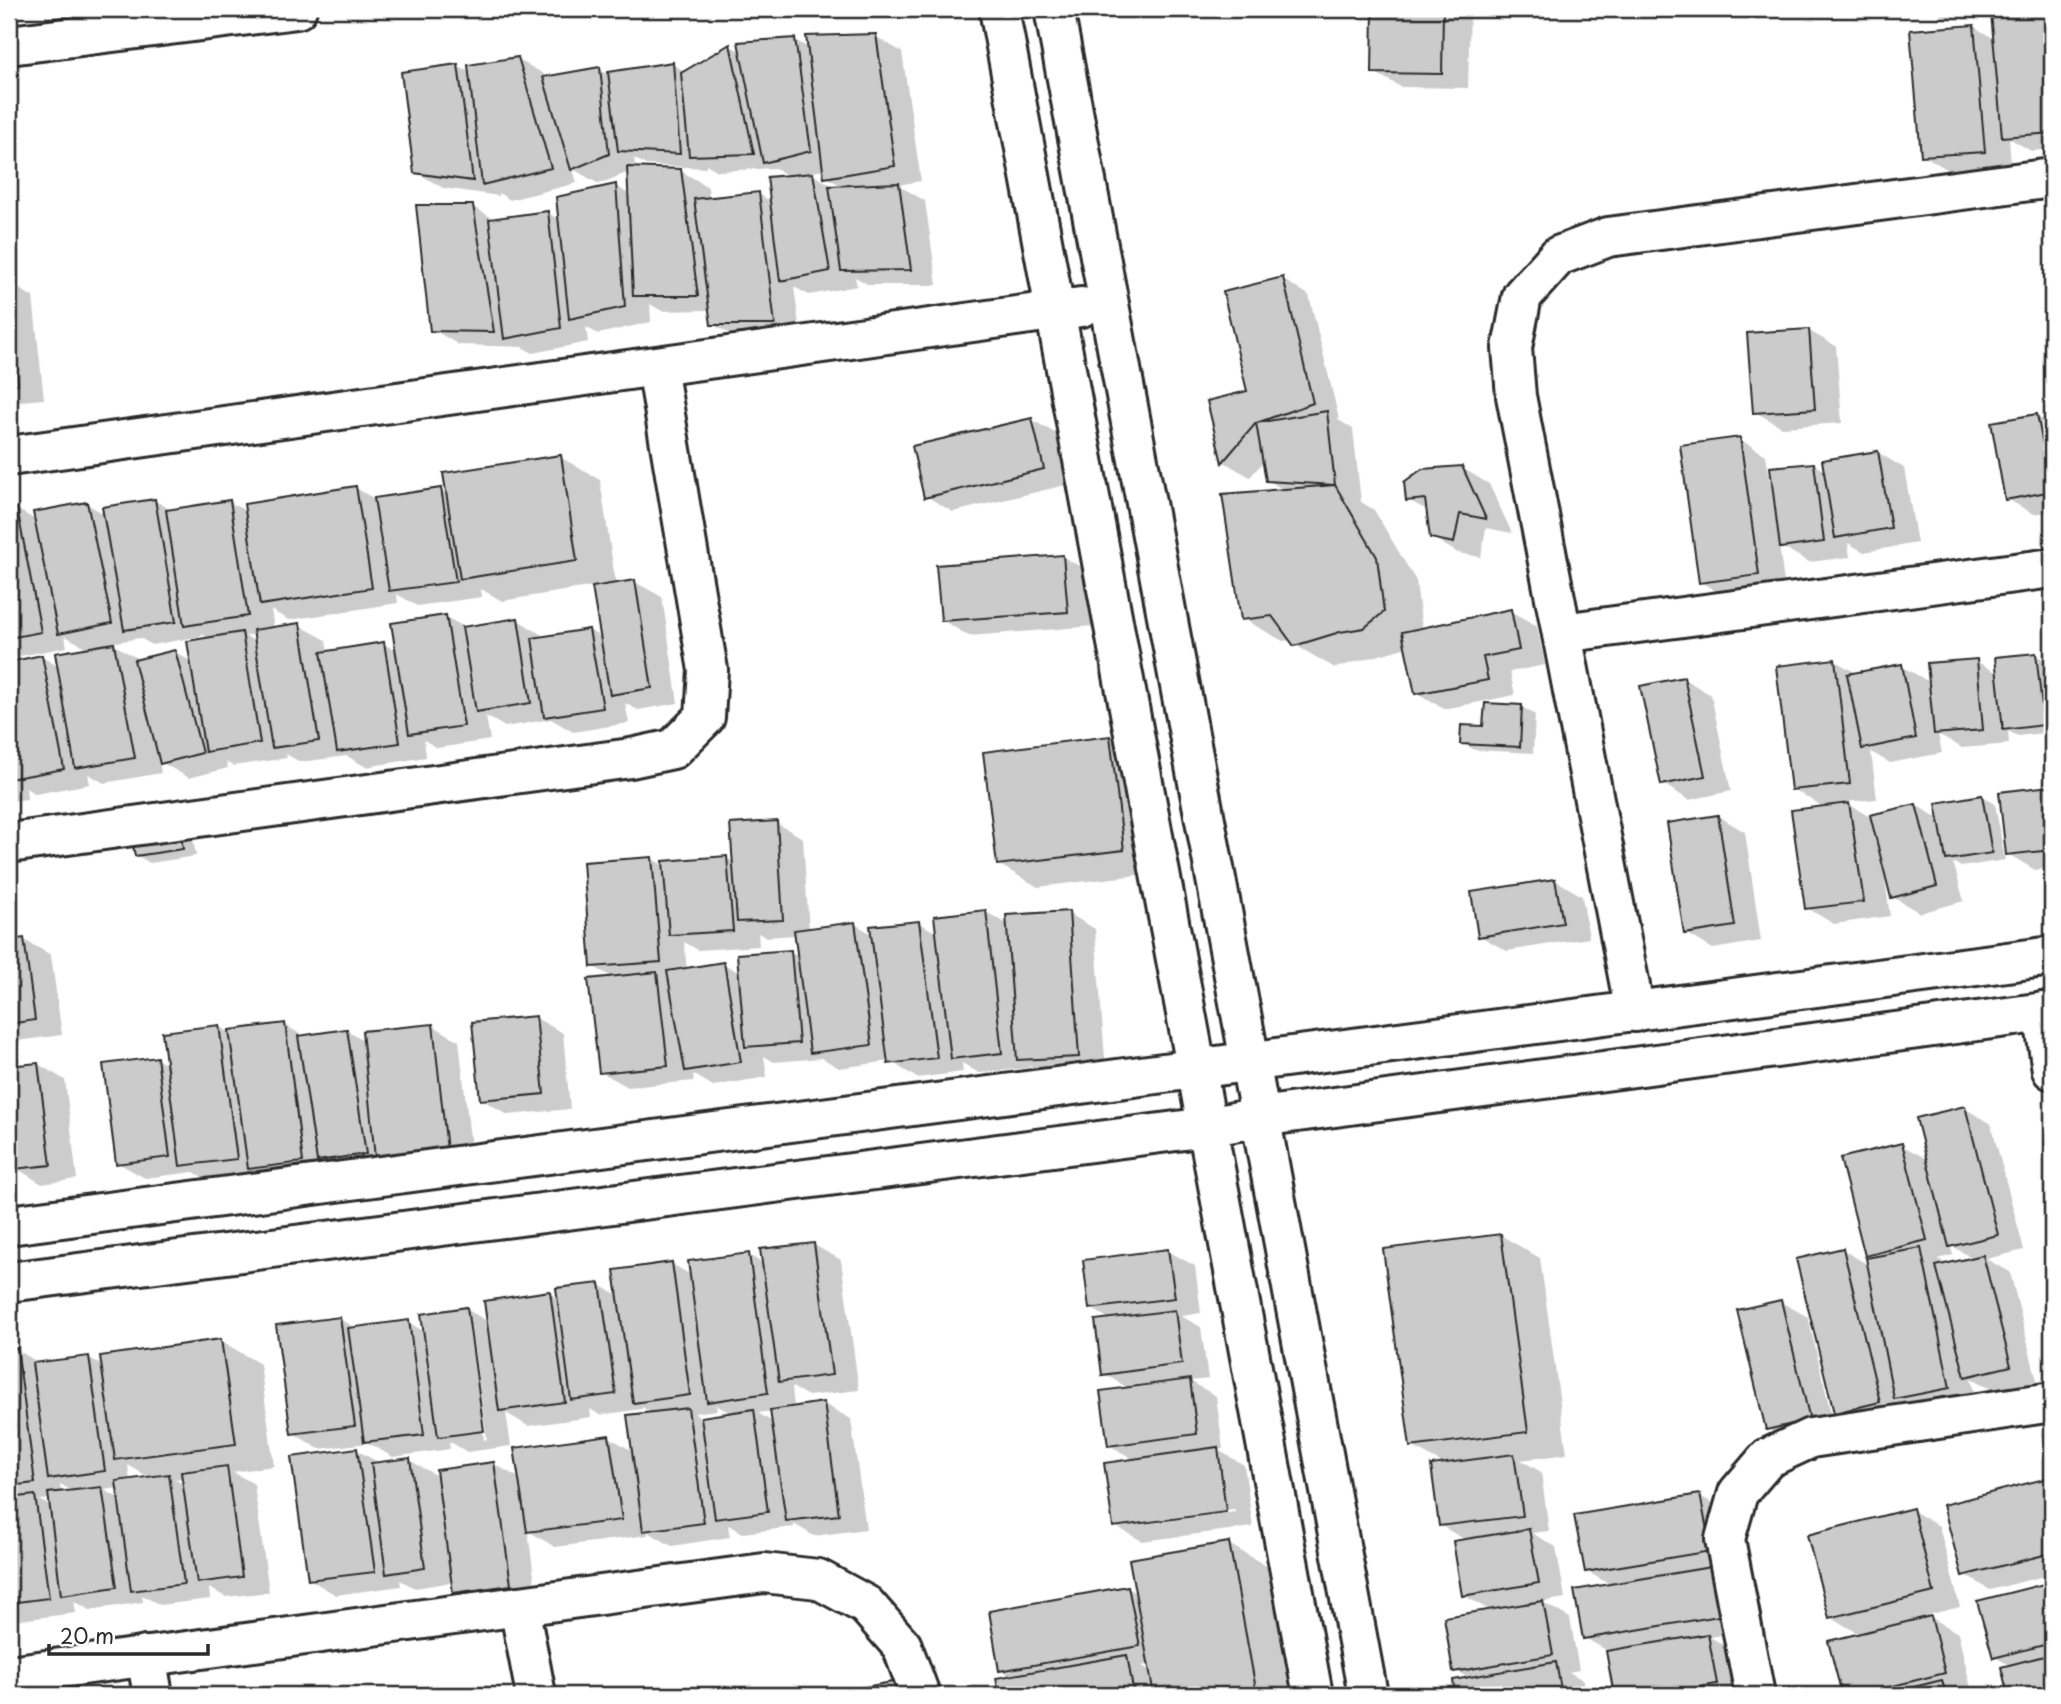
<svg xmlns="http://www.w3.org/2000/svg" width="2061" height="1704" font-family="'Playpen Sans',sans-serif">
<rect width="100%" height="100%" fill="#fff"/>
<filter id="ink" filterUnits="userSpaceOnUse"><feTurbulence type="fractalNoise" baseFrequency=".0143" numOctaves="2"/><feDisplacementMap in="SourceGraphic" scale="14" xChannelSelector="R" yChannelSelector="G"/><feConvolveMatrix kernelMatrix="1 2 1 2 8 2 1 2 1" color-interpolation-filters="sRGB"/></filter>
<g filter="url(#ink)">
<g fill="#0003" fill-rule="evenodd">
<path d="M1375,9H1470L1468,88L1401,87L1374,72Z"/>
<path d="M1930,9H1997L1998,11L1946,18Z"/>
<path d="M2044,11L2052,16V149L2031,151L2009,138L2011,167L1950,171L1923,155L1974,27L1995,39Z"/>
<path d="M875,36L902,52L921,181L898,185L925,201L937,285H869L855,277L857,286L809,295L794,287L801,340L739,339L712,324L710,310L662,311L650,304L651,322L598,334L586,327L588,342L533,353L522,347L459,345L432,329L473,207L496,220L548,213L560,220L616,186L630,195L629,172L599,184L573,169L577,183L510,200L499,193V196L443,188L416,172L457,66L471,73L517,59L544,74L545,78L599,69L610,76L672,64L686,72L730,46L742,52L795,40L809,48ZM634,158L646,165L706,168V164L718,171L775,168L790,177L772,202L758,194L709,199L708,187L681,171L636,169ZM825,169L826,177L844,187H835L810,173Z"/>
<path d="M1282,279L1309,295L1339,419H1337L1353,429L1361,502L1374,510L1416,581L1422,629L1510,611L1537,626L1545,665L1510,672L1515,695L1444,709L1417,693L1407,647L1335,668L1295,645L1292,640L1283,641L1243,619L1285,491L1268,480L1264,461L1250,477L1224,462L1209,403L1249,392Z"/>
<path d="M9,283L33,297L44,399L9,402Z"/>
<path d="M1809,331L1836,346L1842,423L1782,427L1755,412Z"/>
<path d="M2036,416L2052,425V511L2034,514L2007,499Z"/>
<path d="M1031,419L1058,435L1070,484L953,512L926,496Z"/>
<path d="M1739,439L1766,455L1770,482L1813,464L1825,471L1877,452L1904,468L1917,543L1864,552L1848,543L1850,557L1809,562L1779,545L1785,590L1727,597L1700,582Z"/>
<path d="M560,457L600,480L616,585L635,582L662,597L678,703L638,710L625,703L629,723L573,732L551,719L505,727L486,716L490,740L437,748L424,740L426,757L366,767L347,756L300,762L286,754L287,758L233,766L226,762L228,768L189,778L159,761L161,773L104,783L88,774L90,784L35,794L26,788L27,799L9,801V664L42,657L59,667L89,649L65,636L67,647L9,658V511L17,509L37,521L87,504L106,515L154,500L173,511L230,502L247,512L356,488L376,500L440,490L449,495ZM594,586L602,638L589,630L545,637L518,620L466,628L446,617L398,652L384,644L328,652L326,640L299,625L274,629L271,610L289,620L398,603L397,594L417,606L482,597L481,589L502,601ZM202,634L210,639L192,662L175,652L140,660L111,643L140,638L152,645L202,636ZM256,634L257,642L245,636Z"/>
<path d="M1462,468L1489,484L1512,533L1486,528L1481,557L1458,553L1431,537L1429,511L1408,500Z"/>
<path d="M1063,557L1090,572L1094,626L969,636L942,620Z"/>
<path d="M2035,655L2048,662L2052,694V732L2018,736L2008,731L2009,744L1962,748L1938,734L1942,753L1890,763L1871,752L1877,799L1845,802L1870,817L1916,805L1941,820L1982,796L1995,804L2005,860L1961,867L1953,862L1964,901L1920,913L1893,897L1886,871L1884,872L1890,916L1834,924L1807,908L1825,808L1793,789L1835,661L1858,674L1901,666L1931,683L1976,661L1999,674Z"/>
<path d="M1684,679L1711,695L1731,791L1689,800L1663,784Z"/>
<path d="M1522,707L1535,715L1533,753L1475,750L1462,743Z"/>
<path d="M1110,738L1149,761L1163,872L1038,887L998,864Z"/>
<path d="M2049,788L2052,790V868L2035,870L2008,854Z"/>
<path d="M1718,816L1745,832L1761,941L1713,949L1686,933Z"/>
<path d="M776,823L803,838L809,930L855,924L873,935L918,922L938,934L986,912L1009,925L1068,913L1095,929L1106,1071L1045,1075L1028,1065L1029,1068L979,1073L962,1063L963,1072L917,1078L890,1061L839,1068L822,1058L774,1062L764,1056L767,1077L713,1086L693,1074L694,1081L628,1087L601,1072L614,978L592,966L652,859L665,866L726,858L735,863ZM758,933L765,937L796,935L799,957L791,952L741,974L724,964L687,970L684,942L698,950L759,946Z"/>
<path d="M192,832L196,856L150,863L136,855Z"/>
<path d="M1555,880L1582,896L1589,938L1507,951L1480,936Z"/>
<path d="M24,940L51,955L62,1035L17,1041L9,1037V942Z"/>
<path d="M536,1018L563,1033L570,1109L508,1115L481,1099Z"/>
<path d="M285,1025L305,1037L347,1031L365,1041L432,1025L459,1041L473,1165L209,1181L194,1172L145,1178L118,1163L156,1059L168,1065L218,1026L232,1034Z"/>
<path d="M38,1064L65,1080L77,1179L42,1184L16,1168L14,1156L9,1157V1068Z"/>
<path d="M1964,1108L1991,1124L2024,1250L1986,1259L2010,1272L2037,1381L1994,1391L1971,1378L1976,1403L1923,1414L1903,1402L1906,1417L1863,1427L1836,1412L1843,1250L1870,1266L1872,1258L1867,1255L1901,1145L1929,1160ZM1950,1245L1974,1259L1948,1265L1938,1259L1953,1255Z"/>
<path d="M1500,1235L1540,1258L1567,1454L1521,1460L1541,1472L1549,1531L1532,1533L1556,1547L1565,1598L1542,1602L1570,1618L1579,1670L1569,1672L1583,1680L1585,1695H1457L1455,1681L1470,1679L1455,1670L1491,1611L1463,1595L1467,1541L1440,1525L1445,1465L1412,1446Z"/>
<path d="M814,1245L841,1260L859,1390L808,1396L792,1387L794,1408L824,1404L851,1419L866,1529L814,1536L794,1524V1527L743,1533L728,1525L730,1537L672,1546L648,1532V1535L555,1547L528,1531L537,1600L482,1607L455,1592L453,1582L415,1588L400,1580L401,1586L336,1595L309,1579L357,1450L381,1464L409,1460L439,1477L494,1464L521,1479L609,1437L634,1452L654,1414L642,1407V1409L600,1415L590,1409L591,1417L528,1426L506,1413L511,1446L467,1452L449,1441L450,1449L393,1457L368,1443L319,1449L293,1433L340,1319L356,1328L408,1322L425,1332L466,1309L489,1322L549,1293L559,1299L600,1285L619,1296L672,1264L691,1275L749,1255L764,1264ZM468,1326H471L487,1439L484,1440ZM716,1405L732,1414L703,1419L694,1413L717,1410ZM772,1411L774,1423L758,1413Z"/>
<path d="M1168,1251L1195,1266L1201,1313L1181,1316L1201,1327L1208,1379L1190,1381L1216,1396L1223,1449L1218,1450L1244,1465L1253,1527L1142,1541L1115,1526L1135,1460L1109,1445L1130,1389L1104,1374L1111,1320L1091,1308ZM1235,1509V1512L1137,1525V1522Z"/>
<path d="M1781,1302L1808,1317L1836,1435L1795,1444L1768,1429Z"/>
<path d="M221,1341L260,1364L274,1466L233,1472L254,1484L269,1592L226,1597L209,1588L210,1599L160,1605L142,1595L143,1602L90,1610L74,1601L76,1613L20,1620L9,1614V1351L17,1350L41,1364L88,1357L103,1366ZM128,1465L138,1471L151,1478L130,1481ZM184,1478L185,1485L174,1479ZM60,1484L74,1492L61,1494ZM119,1488L120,1499L104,1490ZM51,1499L52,1507L40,1500Z"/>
<path d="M2052,1478V1574L1990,1590L1964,1574L1946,1506Z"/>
<path d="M1700,1496L1727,1511L1746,1631L1710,1637L1735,1651L1743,1695H1616L1608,1651L1585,1638L1611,1585L1586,1571Z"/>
<path d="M1912,1510L1939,1526L1960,1607L1927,1615L1958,1633L1971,1688L1956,1692L1957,1695H1844L1831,1643L1861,1635L1830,1617Z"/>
<path d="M1229,1544L1268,1567L1292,1695H1001L998,1679L1012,1677L1001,1670L1128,1588L1138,1594ZM1150,1664L1151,1671L1142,1666Z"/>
<path d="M2052,1584V1695H2010L2003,1668L2011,1666L1995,1657L1980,1602Z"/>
</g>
<g fill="#cbcbcb" stroke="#2b2b2b" stroke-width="2">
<path d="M1373,9H1443L1442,74L1372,73Z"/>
<path d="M2044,9L2052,99V133L2002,137L1991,13Z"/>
<path d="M1974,25L1985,152L1921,156L1910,30Z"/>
<path d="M876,34L895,166L824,178L806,36Z"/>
<path d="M795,38L811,151L763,163L738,42Z"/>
<path d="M730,44L754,154L689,156L681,73Z"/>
<path d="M518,57L551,168L482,185L468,65Z"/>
<path d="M673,62L680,154L618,151L608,72Z"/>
<path d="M458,64L473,181L414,173L401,72Z"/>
<path d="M600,67L609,154L571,170L543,77Z"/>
<path d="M627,167L681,169L698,296H633Z"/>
<path d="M813,173L830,271L780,281L767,177Z"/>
<path d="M899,183L911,270L841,271L829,186Z"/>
<path d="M616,184L625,307L569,319L556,197Z"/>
<path d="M759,192L775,325H711L694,199Z"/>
<path d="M416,205H473L494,332L430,331Z"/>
<path d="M548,211L561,328L504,339L489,219Z"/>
<path d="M1283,277L1313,403L1256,423L1222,463L1207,401L1247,391L1223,292Z"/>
<path d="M9,299L18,384L9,385Z"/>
<path d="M1809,329L1815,409L1753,413L1747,333Z"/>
<path d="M1327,411L1335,485L1266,481L1256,423Z"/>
<path d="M2037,414L2052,491L2005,500L1991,422Z"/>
<path d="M1032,418L1044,469L924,498L912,446Z"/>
<path d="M1740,437L1759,575L1699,583L1680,445Z"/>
<path d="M1878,451L1891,528L1835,538L1822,460Z"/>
<path d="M561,455L577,561L460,579L443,473Z"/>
<path d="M1814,463L1824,542L1780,548L1770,467Z"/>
<path d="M1462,466L1486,519L1460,514L1454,543L1430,538L1425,499L1406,501L1404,482L1422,469Z"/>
<path d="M1335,485L1377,557L1384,612L1364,628L1340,632L1294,646L1272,616L1241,620L1222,494Z"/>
<path d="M356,486L372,588L260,605L244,504Z"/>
<path d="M441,488L456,582L389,591L374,498Z"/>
<path d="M155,499L176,622L124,630L102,507Z"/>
<path d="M230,500L248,616L184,626L166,510Z"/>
<path d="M87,502L112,623L58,634L33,512Z"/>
<path d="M17,508L41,632L9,638V509Z"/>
<path d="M1063,555L1068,612L941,621L936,565Z"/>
<path d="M635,580L652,688L610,695L592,587Z"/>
<path d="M1511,609L1519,650L1483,657L1488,680L1415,694L1402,632Z"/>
<path d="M446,615L464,726L409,734L391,623Z"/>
<path d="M518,618L531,703L476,712L462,627Z"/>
<path d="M300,623L319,741L272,748L253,630Z"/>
<path d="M589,629L603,708L544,717L532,638Z"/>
<path d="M242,632L260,743L205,752L187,641Z"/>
<path d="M384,642L400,743L337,752L321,652Z"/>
<path d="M114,643L135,758L75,768L55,653Z"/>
<path d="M175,650L202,753L160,764L134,660Z"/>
<path d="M2036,653L2044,725L2003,730L1995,657Z"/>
<path d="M42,655L64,769L9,779V662Z"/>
<path d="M1835,659L1850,784L1791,790L1776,666Z"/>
<path d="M1977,659L1983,730L1934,734L1927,663Z"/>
<path d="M1902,664L1916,738L1862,749L1847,674Z"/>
<path d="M1684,677L1705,776L1661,785L1640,686Z"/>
<path d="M1485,703L1522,705L1520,747L1460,744L1461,725L1483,726Z"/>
<path d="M1110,736L1124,850L997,865L983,752Z"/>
<path d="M2050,786L2052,850L2006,855L1999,792Z"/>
<path d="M1982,795L1992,853L1946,860L1936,803Z"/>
<path d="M1849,803L1864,902L1805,909L1791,810Z"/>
<path d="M1916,804L1937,886L1891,898L1870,815Z"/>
<path d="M1718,815L1735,926L1684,934L1667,823Z"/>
<path d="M777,821L783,920L737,922L730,824Z"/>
<path d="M179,822L183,849L135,856L130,830Z"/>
<path d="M727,856L733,931L669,935L663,861Z"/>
<path d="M652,857L661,962L591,967L583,862Z"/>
<path d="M1555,879L1563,923L1478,937L1471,892Z"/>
<path d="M986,910L1002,1053L951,1059L934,916Z"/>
<path d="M1069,911L1079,1057L1017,1060L1006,915Z"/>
<path d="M919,921L937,1058L888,1064L870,926Z"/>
<path d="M855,922L872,1045L810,1053L794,930Z"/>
<path d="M24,938L35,1020L9,1024V940Z"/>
<path d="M791,950L799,1043L745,1047L737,954Z"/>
<path d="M724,962L741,1062L685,1071L667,971Z"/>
<path d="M657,972L668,1066L599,1073L588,979Z"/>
<path d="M536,1016L544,1094L480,1100L472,1022Z"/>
<path d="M285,1023L303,1162L248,1169L229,1030Z"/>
<path d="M433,1024L447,1150L375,1158L362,1031Z"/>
<path d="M219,1025L237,1159L180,1166L162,1032Z"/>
<path d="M347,1029L366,1154L317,1161L298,1036Z"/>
<path d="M157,1057L170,1157L116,1164L103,1064Z"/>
<path d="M38,1063L51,1165L14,1169L9,1131V1066Z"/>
<path d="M1965,1106L1998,1235L1949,1247L1916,1118Z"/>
<path d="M1902,1143L1927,1240L1865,1256L1840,1158Z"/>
<path d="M1501,1234L1528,1432L1410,1447L1383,1249Z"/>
<path d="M814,1243L832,1375L779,1382L760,1249Z"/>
<path d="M1843,1248L1880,1402L1834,1413L1796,1259Z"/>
<path d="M1921,1248L1950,1388L1894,1399L1866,1258Z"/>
<path d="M1168,1249L1175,1298L1089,1309L1083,1260Z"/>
<path d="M749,1253L768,1393L707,1402L688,1261Z"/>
<path d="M1983,1255L2011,1366L1965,1377L1936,1266Z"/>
<path d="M672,1262L690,1395L633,1403L614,1270Z"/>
<path d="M600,1283L616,1394L571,1400L556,1288Z"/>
<path d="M550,1291L565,1402L499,1411L484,1301Z"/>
<path d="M1781,1300L1810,1420L1766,1430L1737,1310Z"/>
<path d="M467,1307L484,1431L438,1437L421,1314Z"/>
<path d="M1175,1310L1182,1364L1102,1375L1095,1320Z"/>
<path d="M340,1317L355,1426L291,1434L276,1325Z"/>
<path d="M409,1320L424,1435L364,1442L348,1328Z"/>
<path d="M221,1339L236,1444L115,1460L100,1356Z"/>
<path d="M17,1348L35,1483L9,1486V1349Z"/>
<path d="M89,1356L105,1471L48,1479L32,1363Z"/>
<path d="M1190,1379L1197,1434L1108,1446L1100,1391Z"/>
<path d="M824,1402L839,1515L786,1521L770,1410Z"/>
<path d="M688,1408L704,1523L643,1531L627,1415Z"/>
<path d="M754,1409L768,1512L715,1519L701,1417Z"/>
<path d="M609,1435L622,1520L527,1532L514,1448Z"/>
<path d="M1218,1447L1226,1512L1113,1527L1104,1463Z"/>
<path d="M357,1448L375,1572L308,1580L291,1457Z"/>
<path d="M1514,1454L1523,1516L1439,1526L1431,1465Z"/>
<path d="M410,1458L425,1568L386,1574L371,1463Z"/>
<path d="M494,1462L511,1585L453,1593L436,1470Z"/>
<path d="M227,1466L242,1577L197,1583L181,1472Z"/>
<path d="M169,1474L184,1584L131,1591L116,1481Z"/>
<path d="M2052,1477V1553L1962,1576L1943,1505Z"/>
<path d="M102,1487L117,1587L61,1595L48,1493Z"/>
<path d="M1700,1494L1711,1551L1585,1572L1574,1515Z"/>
<path d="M35,1495L49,1598L9,1603V1498Z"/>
<path d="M1913,1508L1934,1592L1829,1618L1807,1535Z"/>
<path d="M1529,1529L1539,1583L1462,1596L1453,1541Z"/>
<path d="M1229,1542L1257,1695H1154L1129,1559Z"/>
<path d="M1711,1567L1719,1616L1583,1639L1574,1590Z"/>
<path d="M2052,1582V1643L1993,1658L1977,1601Z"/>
<path d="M1128,1586L1140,1646L999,1671L989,1611Z"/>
<path d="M1543,1601L1553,1655L1453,1672L1444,1617Z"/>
<path d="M1931,1616L1945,1673L1857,1695H1842L1828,1641Z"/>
<path d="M1708,1634L1717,1684L1652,1695H1614L1606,1651Z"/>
<path d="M2052,1654V1695H2008L2001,1667Z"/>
<path d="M1127,1655L1134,1695H999L996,1678Z"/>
<path d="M1556,1662L1562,1695H1455L1453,1680Z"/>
<path d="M1942,1680L1946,1695H1881Z"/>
<path d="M898,1681L900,1695H820Z"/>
</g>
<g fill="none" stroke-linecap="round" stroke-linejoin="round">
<defs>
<g id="minor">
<path d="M999,9L1313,1695"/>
<path d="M1054,9L1368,1695"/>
<path d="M9,45L297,9"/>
<path d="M9,456L1081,307"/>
<path d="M1562,633L2052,568"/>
<path d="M9,843L631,758L673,749L705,717L708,670L657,367"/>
<path d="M1635,1012L1516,396L1512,348L1522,296L1558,256L1608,237L2052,178"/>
<path d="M2043,1012L2052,1070"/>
<path d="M9,1225L2052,956"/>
<path d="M9,1282L1207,1127L1260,1117L2052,1011"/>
<path d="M519,1606L536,1695"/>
<path d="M146,1656L153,1695"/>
<path d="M9,1675L764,1573L818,1579L866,1605L902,1646L920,1695"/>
<path d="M1755,1695L1725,1539L1738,1493L1768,1458L1811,1438L2052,1402"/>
</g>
</defs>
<use href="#minor" stroke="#2b2b2b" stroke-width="44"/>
<use href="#minor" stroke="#fff" stroke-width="38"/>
</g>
</g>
<rect width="2061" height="1704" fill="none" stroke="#fff" stroke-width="35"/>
<rect x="18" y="18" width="2026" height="1669" fill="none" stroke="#2b2b2b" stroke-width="2.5" filter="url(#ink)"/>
<path d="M49 1644v10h159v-10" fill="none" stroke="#2b2b2b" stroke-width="3.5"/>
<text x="60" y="1644" font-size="21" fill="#2b2b2b" stroke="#ffffff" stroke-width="5" paint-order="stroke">20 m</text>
</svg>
